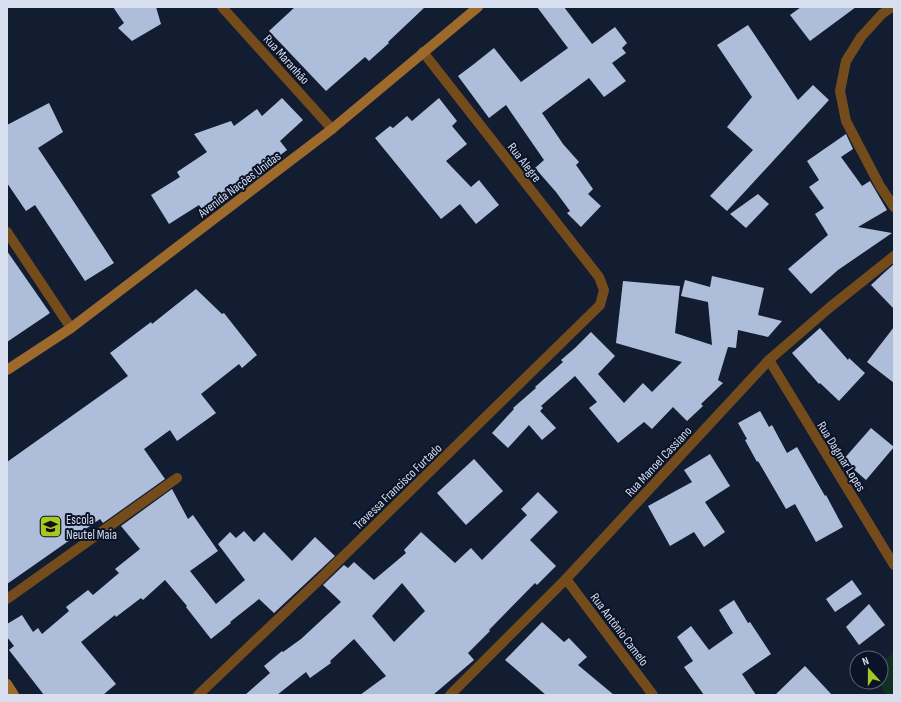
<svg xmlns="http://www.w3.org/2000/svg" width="901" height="702" font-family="'Sofia Sans Condensed',sans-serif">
<rect width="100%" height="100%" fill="#121d32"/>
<path fill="#112f22" d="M894,651V695H886L878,682H881V664Z"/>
<g fill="#aebdda" fill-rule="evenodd">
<path d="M113,7H156L161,24L132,41L118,28L124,23Z"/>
<path d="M295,7H425L388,42L389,43L369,61L365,57L326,91L269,31Z"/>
<path d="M537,7H564L592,44L615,27L627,43L622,48L626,53L612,63L626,81L604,97L589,78L542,113L563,144L579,162L576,165L593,189L588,194L601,206L581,227L567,213L570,211L556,192L535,168L544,160L506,105L489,118L458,76L474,64L494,48L521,82L568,48Z"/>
<path d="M801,7H856L810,41L790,15Z"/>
<path d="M748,25L798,100L813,85L829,100L727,211L710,196L753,150L727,127L752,97L717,45Z"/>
<path d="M282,98L303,120L280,141L287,150L263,168L265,172L241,190L205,214L199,205L169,224L151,195L180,177L177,172L207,152L194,134L231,121L234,126L257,109L262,116Z"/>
<path d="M439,98L457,121L452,126L467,144L446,161L471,187L479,180L499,205L476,224L460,204L441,219L375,138L390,126L393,128L407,116L412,121Z"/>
<path d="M49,103L63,132L38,148L72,199L114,263L85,281L35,205L26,211L7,183V125Z"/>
<path d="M846,134L853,149L841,157L862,186L870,181L887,210L858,227L892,233L838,270L811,294L788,269L828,235L815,214L824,208L809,187L819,180L807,161Z"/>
<path d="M758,194L769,204L746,228L730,214Z"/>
<path d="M7,251L50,313L7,342Z"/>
<path d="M894,264V309L871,285L885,272Z"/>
<path d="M712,276L764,288L758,315L782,321L768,337L738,330L736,348L728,347L718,380L723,383L701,404L703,406L687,421L673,407L652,429L644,422L618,443L589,408L597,402L575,376L541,406L543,408L540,411L556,428L542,440L529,425L508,448L492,433L514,409L513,408L536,388L535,387L563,362L561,360L575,348L591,332L615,356L598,374L624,403L643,383L652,392L682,362L616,343L623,281L680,286L675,333L712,345L708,302L681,296L685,280L710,287Z"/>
<path d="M196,289L222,314L224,313L257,355L242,368L239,364L201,394L216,413L177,441L170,430L144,449L165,479L103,523L100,519L7,584V462L128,376L110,353L151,322L152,324Z"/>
<path d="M894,327V383L867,362Z"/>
<path d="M820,328L848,360L849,358L865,373L839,401L820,383L819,384L792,353Z"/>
<path d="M760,411L769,427L772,425L787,453L797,447L825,496L826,495L843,527L816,542L795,504L786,509L758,461L757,462L745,440L747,439L738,423Z"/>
<path d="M871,428L894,447L866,480L843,460Z"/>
<path d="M710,454L730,486L705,502L725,532L704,547L694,532L670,546L648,506L692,482L684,470Z"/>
<path d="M474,459L503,491L466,525L437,493Z"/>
<path d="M172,489L188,519L193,515L218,551L190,571L216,604L245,580L218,544L230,532L236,538L244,531L254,542L264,532L292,561L315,537L335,556L274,613L259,599L230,622L231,623L211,639L186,607L187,606L165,580L143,600L141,598L116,617L115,615L81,642L116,684L103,695H44L9,650L14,646L7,637V624L22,615L33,632L38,628L42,634L69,611L66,607L88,590L93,595L119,573L115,569L140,549L121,526Z"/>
<path d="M538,492L558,512L530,540L556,566L537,585L535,583L489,630L490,631L468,653L474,660L433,695H360L386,676L354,639L330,661L331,663L310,678L306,672L277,695H245L270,673L264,666L282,651L283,652L301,639L341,602L323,585L344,565L348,568L354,562L374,580L406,553L404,550L421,532L455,563L471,548L482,560L527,515L521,509ZM402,583L425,611L394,642L372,616Z"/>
<path d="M852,580L862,594L835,612L826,599Z"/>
<path d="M734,600L748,623L750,622L771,654L742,674L756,695H704L684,667L693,661L677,637L691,626L709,650L733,633L719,610Z"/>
<path d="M869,604L885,625L859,645L846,627Z"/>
<path d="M542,622L564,642L569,638L587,657L578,665L614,695H546L505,660Z"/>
<path d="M805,666L832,695H775Z"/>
</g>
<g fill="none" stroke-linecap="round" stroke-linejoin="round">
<g stroke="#744c1b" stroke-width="10">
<path d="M222,7L332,129"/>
<path d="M892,7L882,14L861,37L846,61L840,91L846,121L880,186L894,207"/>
<path d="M7,232L71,328"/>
<path d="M769,360L894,565"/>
<path d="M566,579L653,695"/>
<path d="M7,599L177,478"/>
<path d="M198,695L318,581L600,305L604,290L599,277L423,52"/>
<path d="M450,695L566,579L769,360L829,308L894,256"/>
</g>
<g stroke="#9d6a2c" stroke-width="10">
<path d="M7,370L71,328L332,129L478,7"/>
<path d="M7,684L14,695"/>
</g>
</g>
<defs>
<symbol id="school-square" viewBox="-11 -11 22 22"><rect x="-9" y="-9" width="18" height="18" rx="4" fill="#a6c820" stroke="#0a1328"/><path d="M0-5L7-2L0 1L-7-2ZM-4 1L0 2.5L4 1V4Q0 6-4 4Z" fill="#111"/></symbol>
</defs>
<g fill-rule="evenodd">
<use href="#school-square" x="38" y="514" width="25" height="25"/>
</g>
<g text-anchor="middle" stroke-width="4" stroke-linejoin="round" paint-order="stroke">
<g font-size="13" fill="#d7deed" stroke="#0a1328">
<text transform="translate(287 59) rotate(48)" y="5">Rua Maranhão</text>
<text transform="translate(525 162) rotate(52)" y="5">Rua Alegre</text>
<text transform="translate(239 184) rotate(-37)" y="5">Avenida Nações Unidas</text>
<text transform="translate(842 456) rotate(58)" y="5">Rua Dagmar Lopes</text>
<text transform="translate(658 461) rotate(-47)" y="5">Rua Manoel Cassiano</text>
<text transform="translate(397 486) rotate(-44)" y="5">Travessa Francisco Furtado</text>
<text transform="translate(620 629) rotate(53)" y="5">Rua Antônio Camelo</text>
</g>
<g font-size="13" fill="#d7deed" stroke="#0a1328" text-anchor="start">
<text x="66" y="524">Escola<tspan x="66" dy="15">Neutel Maia</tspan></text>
</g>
</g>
<rect width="901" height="702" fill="none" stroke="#d7deed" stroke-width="16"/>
<g transform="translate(869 670) rotate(339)"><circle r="19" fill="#0a1328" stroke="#5c6477"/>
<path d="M0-3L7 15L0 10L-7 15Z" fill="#a6c820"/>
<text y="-6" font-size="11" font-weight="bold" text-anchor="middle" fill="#d7deed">N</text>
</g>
</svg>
